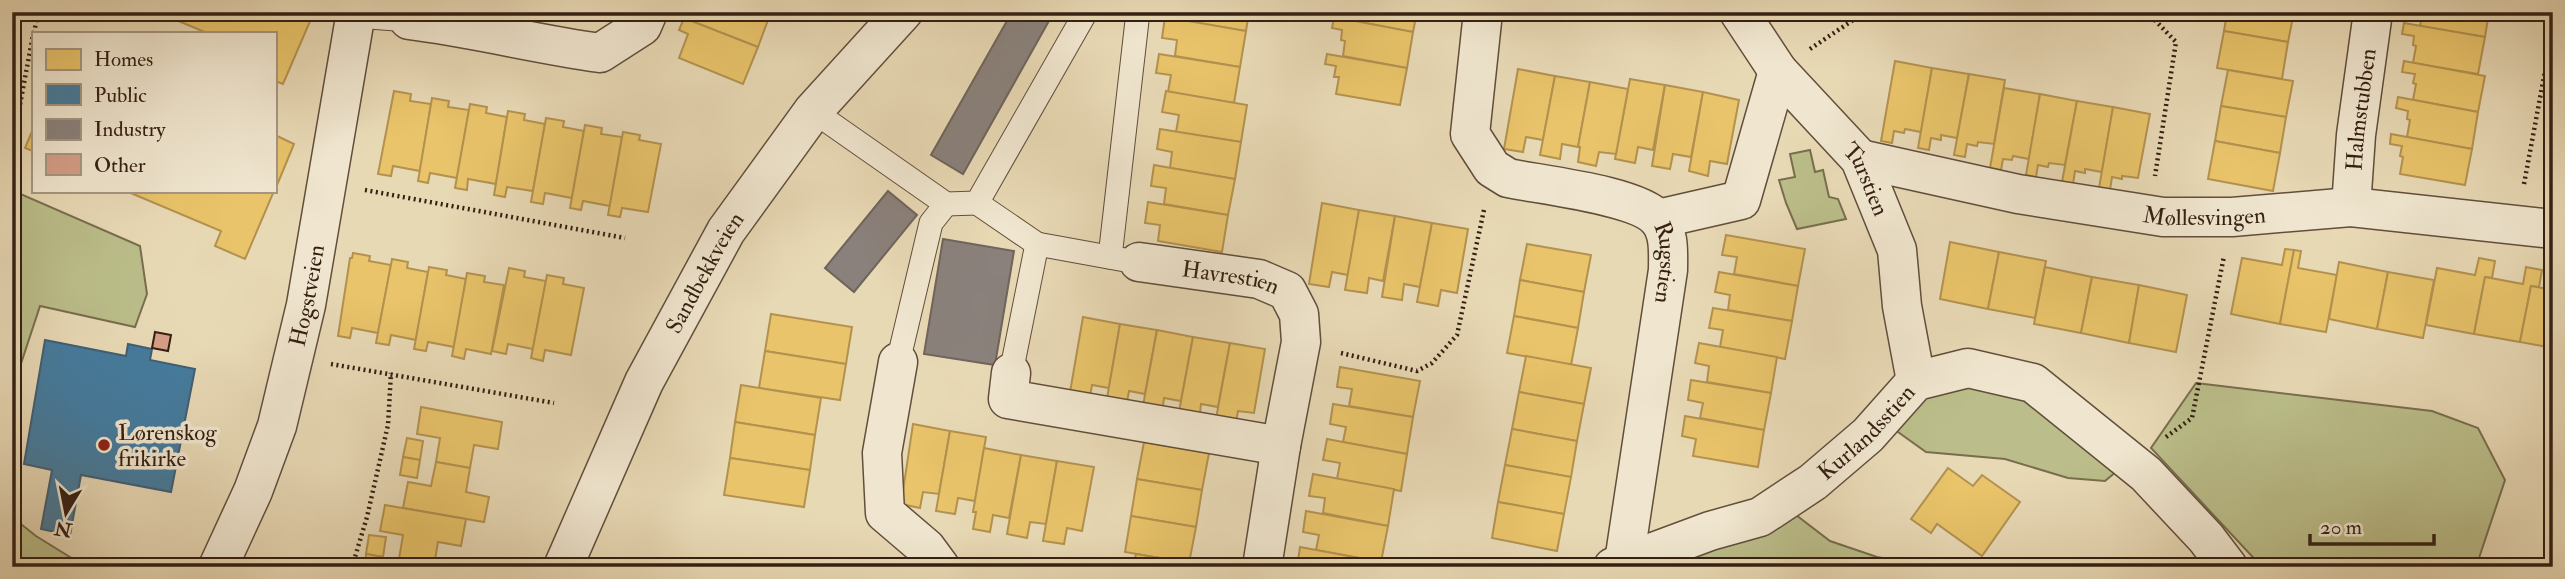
<svg xmlns="http://www.w3.org/2000/svg" width="2565" height="579" font-family="'IM FELL Double Pica',serif">
<rect width="100%" height="100%" fill="#e8d9b5"/>
<filter id="stains"><feTurbulence type="fractalNoise" baseFrequency=".00286" numOctaves="4"/><feColorMatrix values="0 0 0 0 .2 0 0 0 0 .09 0 0 0 0 .02 0 0 0 .5 -.17"/></filter>
<radialGradient id="worn" r=".72"><stop offset=".6" stop-color="#630" stop-opacity="0"/><stop offset="1" stop-color="#630" stop-opacity=".3"/></radialGradient>
<g fill="#bbbe8a" stroke="#786e4e" stroke-width="2">
<path d="M1810,150L1815,172L1823,170L1829,197L1838,199L1846,219L1797,229L1786,203L1779,180L1795,177L1790,154Z"/>
<path d="M12,188L18,193L140,246L147,294L135,327L40,306L12,391Z"/>
<path d="M1952,380L2021,399L2123,466L2105,481L2068,478L2005,459L1926,452L1891,427V405Z"/>
<path d="M2196,383L2432,411L2478,428L2505,480L2477,564L2465,567H2262L2151,448Z"/>
<path d="M1783,505L1830,541L1877,557L1932,567H1661Z"/>
<path d="M12,517L36,536L86,567H12Z"/>
</g>
<g fill="#e9c46a" stroke="#b39250" stroke-width="2">
<path d="M157,12H314L283,84L275,81V33H207Z"/>
<path d="M697,12H771L758,47L693,22Z"/>
<path d="M1182,12H1249L1246,31L1180,20Z"/>
<path d="M1350,12H1417L1413,32L1349,20Z"/>
<path d="M2227,12H2294L2288,42L2224,31Z"/>
<path d="M2423,12H2489L2485,37L2420,26Z"/>
<path d="M1165,17L1246,31L1240,67L1175,56L1177,40L1162,38Z"/>
<path d="M1334,17L1413,32L1407,68L1343,56L1345,41L1341,40L1342,30L1332,28Z"/>
<path d="M684,18L758,47L743,84L679,58L688,34L679,30Z"/>
<path d="M2404,23L2485,37L2478,74L2413,63L2416,46L2413,45L2414,36L2402,34Z"/>
<path d="M2224,31L2288,42L2282,79L2217,68Z"/>
<path d="M1159,54L1240,67L1234,103L1168,92L1171,75L1156,73Z"/>
<path d="M1327,54L1407,68L1400,105L1336,94L1339,77H1334L1336,66L1325,64Z"/>
<path d="M1895,61L1932,68L1921,132L1905,129L1904,133L1894,131L1892,143L1881,141Z"/>
<path d="M2404,61L2485,76L2478,112L2413,100L2416,84L2413,83L2415,74L2402,72Z"/>
<path d="M1932,68L1969,74L1957,138L1941,135V140L1931,138L1929,150L1918,148Z"/>
<path d="M1518,69L1555,76L1543,140L1526,137L1523,152L1504,149Z"/>
<path d="M2228,70L2293,81L2286,117L2221,106Z"/>
<path d="M1969,74L2005,80L1994,144L1978,142L1977,146L1967,144L1965,157L1954,155Z"/>
<path d="M1555,76L1590,82L1578,147L1562,144L1560,159L1540,155Z"/>
<path d="M1630,79L1665,85L1653,150L1638,147L1635,163L1615,159Z"/>
<path d="M1590,82L1628,89L1616,154L1599,152L1596,166L1578,162L1580,147H1578Z"/>
<path d="M1665,85L1703,92L1691,157L1673,154L1670,169L1652,166Z"/>
<path d="M2004,88L2040,94L2029,159L2013,156L2012,160L2003,159L2001,170L1990,168Z"/>
<path d="M394,91L411,94L410,101L431,104L420,171L393,166L391,176L378,174Z"/>
<path d="M1166,91L1247,105L1241,142L1176,132L1179,115L1162,112Z"/>
<path d="M1703,92L1739,100L1727,164L1710,161L1708,176L1689,171Z"/>
<path d="M2040,94L2077,101L2065,165L2049,163L2048,167L2038,165L2036,177L2026,175Z"/>
<path d="M2398,97L2478,112L2472,149L2407,137L2410,120L2407,119L2408,111L2396,108Z"/>
<path d="M432,98L449,101L448,107L469,110L457,178L430,173L428,183L418,181Z"/>
<path d="M2077,101L2113,107L2102,172L2085,169V173L2075,171L2073,184L2062,182Z"/>
<path d="M470,104L487,107L486,113L507,117L496,184L468,179L467,190L455,188Z"/>
<path d="M2221,106L2286,117L2280,153L2215,141Z"/>
<path d="M2113,107L2150,114L2138,178L2122,176V179L2112,177L2110,190L2099,188Z"/>
<path d="M508,111L525,114L524,120L545,124L533,191L507,187L505,197L494,195Z"/>
<path d="M546,118L564,121L563,127L584,131L572,198L545,193L543,204L531,202Z"/>
<path d="M585,125L602,128L601,134L622,137L610,206L583,201L581,210L570,208Z"/>
<path d="M33,129V151L25,148Z"/>
<path d="M1160,129L1241,142L1235,179L1170,168L1172,152L1157,149Z"/>
<path d="M623,132L640,135L639,140L661,144L648,212L622,208L620,217L608,215Z"/>
<path d="M2391,134L2472,149L2465,185L2400,174L2403,157L2400,156L2402,146L2390,144Z"/>
<path d="M275,135L294,144L275,190Z"/>
<path d="M2215,141L2280,153L2273,191L2208,179Z"/>
<path d="M2553,146V177L2547,176Z"/>
<path d="M1154,165L1235,179L1228,215L1164,204L1166,188L1151,186Z"/>
<path d="M126,191H274L245,259L215,246L221,231Z"/>
<path d="M1148,202L1228,215L1222,252L1158,241L1160,225L1145,223Z"/>
<path d="M1322,203L1359,210L1348,275L1332,272L1329,287L1309,284Z"/>
<path d="M1359,210L1395,216L1383,281L1369,278L1367,293L1345,290Z"/>
<path d="M1395,216L1432,223L1420,287L1404,284L1402,300L1382,297Z"/>
<path d="M1432,223L1468,229L1457,293L1441,290L1438,306L1417,302Z"/>
<path d="M1726,235L1805,249L1798,286L1734,274L1737,257L1722,255Z"/>
<path d="M1950,242L1999,252L1988,309L1940,299Z"/>
<path d="M1527,244L1591,255L1584,292L1520,280Z"/>
<path d="M2285,249L2294,250L2280,324L2231,314L2242,258L2282,265Z"/>
<path d="M2294,250L2301,251L2298,268L2337,275L2326,332L2280,324Z"/>
<path d="M1999,252L2046,261L2035,318L1988,309Z"/>
<path d="M353,253L370,256L369,261L391,265L378,333L352,328L350,338L338,336L350,258H352Z"/>
<path d="M2479,258L2495,261L2492,278L2485,277L2474,334L2426,325L2437,268L2475,275Z"/>
<path d="M392,259L408,262L407,268L428,272L416,340L391,335L389,345L376,343Z"/>
<path d="M2339,262L2388,272L2377,329L2329,319Z"/>
<path d="M429,267L447,270L446,275L466,279L454,347L428,342L426,351L414,349Z"/>
<path d="M2045,267L2092,277L2081,333L2034,324Z"/>
<path d="M2526,267L2542,270L2539,287L2531,286L2520,342L2474,334L2485,277L2523,284Z"/>
<path d="M509,268L525,271L524,277L546,281L533,349L508,344L506,354L492,351Z"/>
<path d="M1719,272L1798,286L1792,321L1728,310L1730,295L1715,292Z"/>
<path d="M2388,272L2434,280L2423,338L2377,329Z"/>
<path d="M467,273L485,276L484,282L504,285L491,354L466,349L464,359L452,356Z"/>
<path d="M547,275L564,278L563,284L584,288L571,355L545,350L543,361L531,358Z"/>
<path d="M2092,277L2139,285L2129,343L2081,333Z"/>
<path d="M1520,280L1584,292L1578,328L1514,316Z"/>
<path d="M2139,285L2187,295L2176,352L2129,343Z"/>
<path d="M2531,286L2553,290V348L2520,342Z"/>
<path d="M1713,308L1792,321L1785,359L1720,347L1723,330L1709,328Z"/>
<path d="M771,314L852,327L846,364L765,351Z"/>
<path d="M1514,316L1578,328L1571,365L1507,353Z"/>
<path d="M1083,317L1120,324L1109,388L1092,385L1089,401L1069,398Z"/>
<path d="M1120,324L1157,330L1145,394L1129,391L1126,408L1106,404Z"/>
<path d="M1157,330L1193,337L1181,401L1164,398L1162,414L1142,411Z"/>
<path d="M1193,337L1230,343L1218,407L1201,404L1199,421L1178,417Z"/>
<path d="M1230,343L1265,349L1254,413L1238,411L1235,427L1215,424Z"/>
<path d="M1699,343L1777,357L1771,393L1707,382L1709,366L1695,363Z"/>
<path d="M765,351L846,364L840,400L759,388Z"/>
<path d="M1526,356L1591,368L1584,404L1519,392Z"/>
<path d="M1340,367L1420,381L1413,417L1349,406L1352,389L1337,387Z"/>
<path d="M1691,380L1771,393L1764,430L1700,418L1703,403L1688,400Z"/>
<path d="M741,385L821,398L815,435L735,422Z"/>
<path d="M1519,392L1584,404L1577,441L1512,429Z"/>
<path d="M1333,404L1413,417L1407,454L1343,442L1346,427L1330,424Z"/>
<path d="M421,407L502,422L498,449L474,445L470,468L436,462L440,438L417,434Z"/>
<path d="M1685,416L1764,430L1758,467L1693,456L1696,439L1682,436Z"/>
<path d="M735,422L815,435L810,470L730,458Z"/>
<path d="M913,424L950,431L939,494L923,492L920,508L901,504Z"/>
<path d="M1512,429L1577,441L1571,477L1505,465Z"/>
<path d="M950,431L986,437L975,501L958,498L955,514L936,511Z"/>
<path d="M407,438L423,441L420,460L403,457Z"/>
<path d="M1327,439L1407,454L1401,491L1337,479L1340,463L1323,460Z"/>
<path d="M1144,442L1209,453L1202,490L1137,479Z"/>
<path d="M984,448L1021,455L1009,518L993,515L990,532L973,529L976,512H973Z"/>
<path d="M1021,455L1057,461L1046,524L1030,522L1027,538L1007,534Z"/>
<path d="M403,457L420,460L417,478L400,475Z"/>
<path d="M730,458L810,470L804,507L724,495Z"/>
<path d="M1057,461L1094,467L1082,531L1067,528L1064,544L1043,541Z"/>
<path d="M436,462L470,468L466,492L489,497L484,522L403,508L408,482L431,486Z"/>
<path d="M1505,465L1571,477L1564,514L1498,502Z"/>
<path d="M1948,468L1973,486L1982,475L2020,502L1982,556L1937,524L1931,533L1911,519Z"/>
<path d="M1313,474L1394,489L1388,526L1323,513L1325,498L1309,496Z"/>
<path d="M1137,479L1202,490L1196,527L1131,516Z"/>
<path d="M1498,502L1564,514L1557,551L1492,538Z"/>
<path d="M385,505L466,519L461,546L438,542L434,566L399,559L403,535L380,531Z"/>
<path d="M1306,511L1388,526L1381,562L1316,550L1319,535L1303,532Z"/>
<path d="M1131,516L1196,527L1189,563L1125,552Z"/>
<path d="M369,535L386,537L383,557L366,554Z"/>
<path d="M1300,547L1381,562L1380,567H1297Z"/>
<path d="M366,554L383,557L382,567H365Z"/>
<path d="M1136,554L1201,565V567H1133Z"/>
<path d="M399,559L434,566L433,567H398Z"/>
</g>
<path fill="#457b9d" stroke="#405f74" stroke-width="2" d="M45,340L126,356L128,344L152,349L150,360L195,369L171,492L81,475L70,535L41,529L52,470L24,464Z"/>
<g fill="#8a817c" stroke="#70645c" stroke-width="2">
<path d="M1012,12H1054L963,174L931,155Z"/>
<path d="M888,191L917,215L854,292L825,268Z"/>
<path d="M943,239L1014,251L995,365L924,354Z"/>
<path d="M2549,533H2553V567H2543Z"/>
</g>
<path fill="#d49e87" stroke="#341f13" stroke-width="2" d="M155,332L171,335L168,351L152,348Z"/>
<g fill="none" stroke-linecap="round" stroke-linejoin="round">
<defs>
<g id="service">
<path d="M356,16L409,20L419,12"/>
<path d="M813,111L946,204L977,203L1086,12"/>
<path d="M977,203L1037,244L1011,373"/>
<path d="M1037,244L1125,260"/>
<path d="M1110,257L1138,12"/>
<path d="M898,362L931,223L946,204"/>
</g>
<g id="minor">
<path id="s1" d="M1483,12L1470,134L1492,168L1508,178C1541,185 1637,195 1658,219C1670,233 1668,253 1668,270L1624,562"/>
<path id="s2" d="M1739,12L1778,71L1860,159L1897,250L1902,306L1916,381"/>
<path d="M409,20C473,28 536,44 600,53L642,26L648,12"/>
<path id="s3" d="M1860,159L2018,194L2163,217H2232L2351,207L2553,229"/>
<path id="s4" d="M2351,207L2356,135L2373,12"/>
<path d="M1658,219L1741,200L1778,71"/>
<path id="s5" d="M1139,262L1259,279L1287,291L1299,314L1301,342L1281,446L1262,567"/>
<path d="M898,362L882,453L885,513L926,548L940,567"/>
<path d="M1011,373L1008,399L1281,446"/>
<path id="s6" d="M218,567L253,491L277,426L306,305L356,12"/>
<path id="s7" d="M563,567L644,382L726,231L813,111L903,12"/>
<path id="s8" d="M1613,567L1710,531L1760,517L1813,482L1868,435L1916,381L1968,368L2033,383L2146,474L2206,538L2228,567"/>
</g>
</defs>
<use href="#service" stroke="#614e3c" stroke-width="25"/>
<use href="#minor" stroke="#614e3c" stroke-width="41"/>
<g stroke="#341f13" stroke-width="4.5" stroke-dasharray="2 3.5" stroke-linecap="butt">
<path d="M2147,12L2176,42L2155,176"/>
<path d="M34,33L38,12"/>
<path d="M1810,49L1865,12"/>
<path d="M16,126L33,35"/>
<path d="M2524,184L2553,28"/>
<path d="M365,190L625,238"/>
<path d="M1341,353L1417,371L1432,363L1457,335L1484,210"/>
<path d="M331,364L554,403"/>
<path d="M2166,437L2192,418L2224,256"/>
<path d="M54,567L55,563"/>
<path d="M352,567L367,517L388,425L391,373"/>
</g>
<use href="#service" stroke="#f0e6cf" stroke-width="23"/>
<use href="#minor" stroke="#f0e6cf" stroke-width="38"/>
</g>
<circle fill="#8f2418" stroke="#f0e6cf" stroke-width="2.5" cx="104" cy="445" r="7"/>
<g text-anchor="middle" stroke-width="7" stroke-linejoin="round" paint-order="stroke">
<g font-size="23" fill="#341f13" stroke="#f0e6cf">
<text dy="8" stroke="none"><textPath href="#s4" startOffset="98">Halmstubben</textPath></text>
<text dy="8" stroke="none"><textPath href="#s2" startOffset="212">Turstien</textPath></text>
<text dy="8" stroke="none"><textPath href="#s3" startOffset="350">Møllesvingen</textPath></text>
<text dy="8" stroke="none"><textPath href="#s1" startOffset="385">Rugstien</textPath></text>
<text dy="8" stroke="none"><textPath href="#s7" startOffset="327">Sandbekkveien</textPath></text>
<text dy="8" stroke="none"><textPath href="#s5" startOffset="93">Havrestien</textPath></text>
<text dy="8" stroke="none"><textPath href="#s6" startOffset="287">Hogstveien</textPath></text>
<text dy="8" stroke="none"><textPath href="#s8" startOffset="292">Kurlandsstien</textPath></text>
</g>
<g font-size="23" fill="#341f13" stroke="#f0e6cf" text-anchor="start">
<text x="118" y="440">Lørenskog<tspan x="118" dy="26">frikirke</tspan></text>
</g>
</g>
<rect width="2565" height="579" fill="none" stroke="#e8d9b5" stroke-width="42"/>
<rect x="14" y="14" width="2537" height="551" fill="none" stroke="#341f13" stroke-width="3.5"/>
<rect x="21" y="21" width="2523" height="537" fill="none" stroke="#341f13" stroke-width="2"/>
<rect x="32" y="32" width="245" height="161" fill="#f0e6cf" stroke="#a59684" stroke-width="2"/>
<rect x="46" y="49" width="35" height="21" fill="#e9c46a" stroke="#a59684" stroke-width="2"/>
<text x="94" y="66" font-size="21" fill="#341f13">Homes</text>
<rect x="46" y="84" width="35" height="21" fill="#457b9d" stroke="#a59684" stroke-width="2"/>
<text x="94" y="102" font-size="21" fill="#341f13">Public</text>
<rect x="46" y="119" width="35" height="21" fill="#8a817c" stroke="#a59684" stroke-width="2"/>
<text x="94" y="136" font-size="21" fill="#341f13">Industry</text>
<rect x="46" y="154" width="35" height="21" fill="#d49e87" stroke="#a59684" stroke-width="2"/>
<text x="94" y="172" font-size="21" fill="#341f13">Other</text>
<g transform="translate(66 513) rotate(190)" stroke="#f0e6cf" stroke-width="5" paint-order="stroke">
<path d="M0-5L12 26L0 18L-12 26Z" fill="#341f13"/>
<text y="-10" font-size="19" font-weight="bold" text-anchor="middle" fill="#341f13">N</text>
</g>
<path d="M2310 534v10h124v-10" fill="none" stroke="#341f13" stroke-width="3.5"/>
<text x="2320" y="534" font-size="21" fill="#341f13" stroke="#f0e6cf" stroke-width="5" paint-order="stroke">20 m</text>
<rect width="100%" height="100%" filter="url(#stains)"/>
<rect width="100%" height="100%" fill="url(#worn)"/>
</svg>
